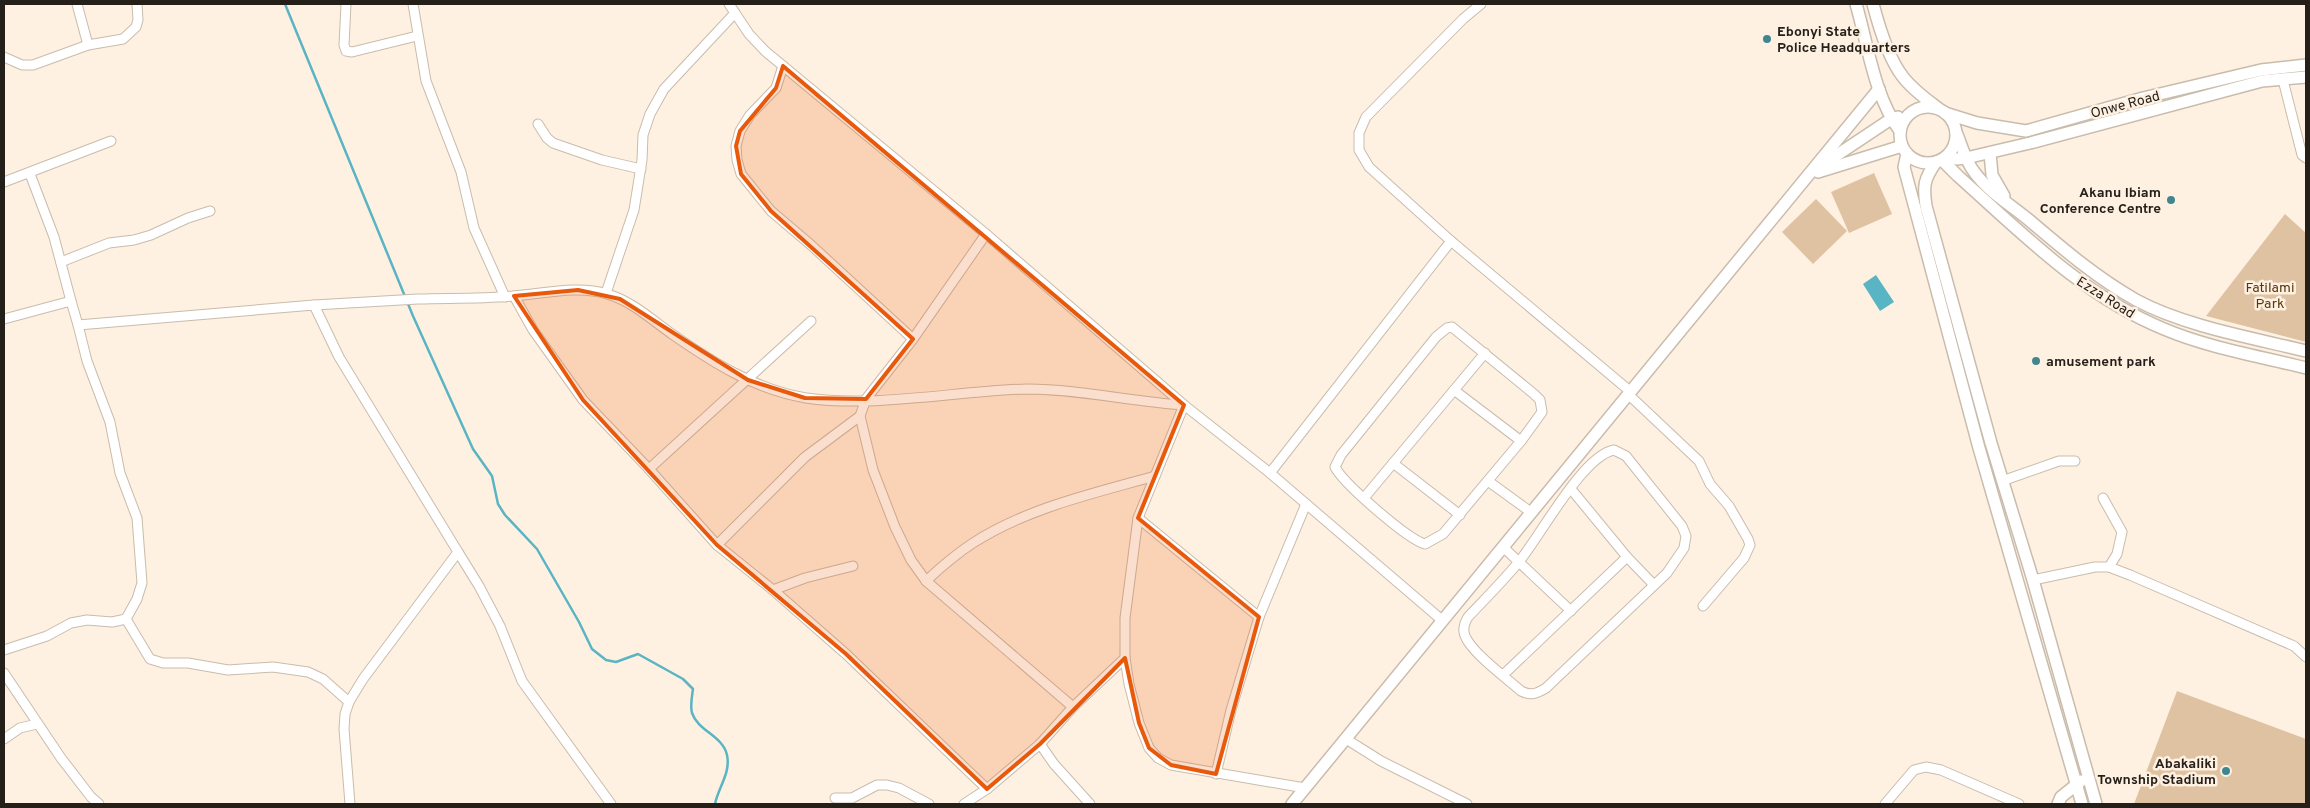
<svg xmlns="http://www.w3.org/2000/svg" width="2310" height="808" font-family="Overpass,sans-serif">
<rect width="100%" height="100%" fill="#fff1e2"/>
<g fill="#dfc2a1">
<path d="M1874,173L1892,214L1849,233L1831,192Z"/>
<path d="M1816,199L1847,231L1813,264L1782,232Z"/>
<path d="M2285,214L2306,233V342L2206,316Z"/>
<path d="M2177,691L2306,739V804H2134Z"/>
</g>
<path fill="#59b4c3" d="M1876,275L1894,302L1880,311L1863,284Z"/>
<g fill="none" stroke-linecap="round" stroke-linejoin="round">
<path stroke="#59b4c3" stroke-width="2.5" d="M285,4L413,316L473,449L492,476L498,504L505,515L537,549L579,622L592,649L606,660L616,662L638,654L683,679L693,689C692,696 690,706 692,713C698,731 723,736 727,755C731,773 718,788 715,804"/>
<defs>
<g id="street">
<path d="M77,4L88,45"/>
<path d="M346,4L344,45L346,51L352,52L417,36"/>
<path d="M413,4L426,81L461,172L474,228L505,297"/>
<path d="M729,4L749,34L765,51L986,234L1184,405L1270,473L1443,621"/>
<path d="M1481,4L1463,19L1366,117L1359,133V150L1369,167L1451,241L1631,392"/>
<path d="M4,57L22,65H33L88,45L123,39L136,27L138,20L137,4"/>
<path d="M783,66L776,88L750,115L740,131L736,146L737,160L741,174L771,211L811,245L913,339"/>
<path d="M2283,80L2302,155L2306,158"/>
<path d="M538,124L547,138L553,143L602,160L641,169"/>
<path d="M30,174L54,237L71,301"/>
<path d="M4,182L111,141"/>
<path d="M986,234L913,339L866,399L860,416L873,470L895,527L911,560L926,581L1073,707"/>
<path d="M61,262L109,243L134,240L151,235L188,218L210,211"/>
<path d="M606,293L634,210L642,160L643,135L650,114L664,89L735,13"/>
<path d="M514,296L533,330L583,400L649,469L717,545L773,590L846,654L987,789"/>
<path d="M314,305C348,303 383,301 418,299C449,298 481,299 513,296C543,294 577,285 607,294C632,301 652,320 672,334C712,362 756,390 806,398C875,408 956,391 1027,389C1080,389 1132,402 1184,405L1138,518L1125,618V658L1129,684L1139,723L1149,748L1158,758L1171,765L1305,788"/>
<path d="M4,319L71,301L78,325L314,305L339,357L458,552L363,679L349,702L345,714L344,729L350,804"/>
<path d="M1452,327L1534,394L1540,400L1542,412L1521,441L1443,534L1425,544C1407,539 1343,483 1335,467L1341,455L1436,337L1447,328Z"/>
<path d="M1454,390L1521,441"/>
<path d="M1629,395L1699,461L1710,484L1729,506L1748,539L1750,545L1744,558L1703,606"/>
<path d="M1614,450L1626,456L1682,526L1686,536L1684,548L1667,573L1546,688C1536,694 1531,696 1521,691C1508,679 1466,649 1464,632C1463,626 1465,622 1468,617C1485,599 1502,582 1518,563C1540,537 1582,456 1614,450Z"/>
<path d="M1393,463L1460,515"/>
<path d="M649,469L811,321"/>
<path d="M1270,473L1451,241"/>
<path d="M1488,481L1532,513"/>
<path d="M2002,481L2059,461H2075"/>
<path d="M1571,489L1627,557L1654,585"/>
<path d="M1364,498L1485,353"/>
<path d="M2103,498L2122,532L2117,554L2109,567"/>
<path d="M1138,518L1259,617"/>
<path d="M717,545L805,457L860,416"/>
<path d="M1503,547L1571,611"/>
<path d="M458,552L479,586L500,626L522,681L611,804"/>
<path d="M2033,580L2095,567H2109L2130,575L2294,646L2306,657"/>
<path d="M926,581C941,567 956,554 973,543C1027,508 1095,493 1155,476"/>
<path d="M773,590L805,578L853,566"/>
<path d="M126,619L150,659L163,663H188L228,670L273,667L308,672L323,679L349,702"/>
<path d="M4,650L47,636L71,623L87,620L112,622L126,619L137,599L142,583L137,518L120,473L110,422L87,361L78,325"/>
<path d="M4,673L61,758L91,797L99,804"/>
<path d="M1503,675L1627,557"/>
<path d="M4,739L20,728L37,724"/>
<path d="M1346,739L1381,761L1467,804"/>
<path d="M1216,774L1231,710L1259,617L1306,504"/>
<path d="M835,798H852L877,785H887L899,788L929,804"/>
<path d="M964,804L987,789L1040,744"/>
<path d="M1090,804L1054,764L1040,744L1073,707L1125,658"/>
<path d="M1885,804L1914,770L1926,767L1941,770L2019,804"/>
</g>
<g id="secondary">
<path d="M1856,4C1868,45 1874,96 1900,131"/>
<path d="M1873,4C1879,27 1888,58 1903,77C1913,90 1926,99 1939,109"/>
<circle cx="1928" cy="135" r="28"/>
<path d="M1945,113L1977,123L2026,131L2143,98L2261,70L2306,65"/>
<path d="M1956,132C1962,146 1965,161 1975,173C1989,192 2011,205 2029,220C2063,249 2097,278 2136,300C2184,326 2253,338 2306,351"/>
<path d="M1990,153L1992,175L2004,196"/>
<path d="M1907,154L1904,167L1979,448L2082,804"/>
<path d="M1947,157L1956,159L1966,158L2030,143L2262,81L2306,77"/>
<path d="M1942,160L1958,176C2022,233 2083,296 2164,329C2209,348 2259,356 2306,368"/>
<path d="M1936,162C1924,179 1923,186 1926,206L1991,443L2033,580L2096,804"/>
<path d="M1819,167L1891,119L1898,117"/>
<path d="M1818,172L1902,146"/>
<path d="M1292,804L1879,89"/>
<path d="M2058,804L2061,797L2081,781"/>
</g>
</defs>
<use href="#street" stroke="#c9bcad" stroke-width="11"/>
<use href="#secondary" stroke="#c9bcad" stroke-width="14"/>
<use href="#street" stroke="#fff" stroke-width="9"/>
<use href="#secondary" stroke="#fff" stroke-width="11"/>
</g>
<path fill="#e8590c" fill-opacity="0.2" stroke="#e8590c" stroke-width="4" stroke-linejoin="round" d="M783,66L1184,405L1138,518L1259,617L1216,774L1171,765L1149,748L1139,723L1125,658L1040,744L987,789L846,654L717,545L583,400L514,296L578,290L620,299L748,380L805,398L866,399L913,339L771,211L741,174L736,146L740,131L776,88Z"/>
<g fill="#408691" stroke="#fff1e2" stroke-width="2">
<circle cx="1767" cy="39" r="5"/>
<circle cx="2171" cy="200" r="5"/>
<circle cx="2036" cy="361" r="5"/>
<circle cx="2226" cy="771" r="5"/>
</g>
<g text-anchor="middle" stroke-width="5" stroke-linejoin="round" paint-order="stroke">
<g font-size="14" font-weight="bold" fill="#241f19" stroke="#fff1e2" text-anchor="start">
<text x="1777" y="36">Ebonyi State<tspan x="1777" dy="16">Police Headquarters</tspan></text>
<text x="2161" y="197" text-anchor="end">Akanu Ibiam<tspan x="2161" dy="16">Conference Centre</tspan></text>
<text x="2046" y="366">amusement park</text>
<text x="2216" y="768" text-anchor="end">Abakaliki<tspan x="2216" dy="16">Township Stadium</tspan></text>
</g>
<g font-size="14" fill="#241f19" stroke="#fff1e2">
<text transform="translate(2125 104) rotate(-15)" y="5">Onwe Road</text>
<text transform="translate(2106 297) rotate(32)" y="5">Ezza Road</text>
</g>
<g font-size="14" fill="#56380c" stroke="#fff1e2">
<text x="2270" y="292">Fatilami<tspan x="2270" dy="16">Park</tspan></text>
</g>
</g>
<rect width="2310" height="808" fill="none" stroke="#241f19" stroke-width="10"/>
</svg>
